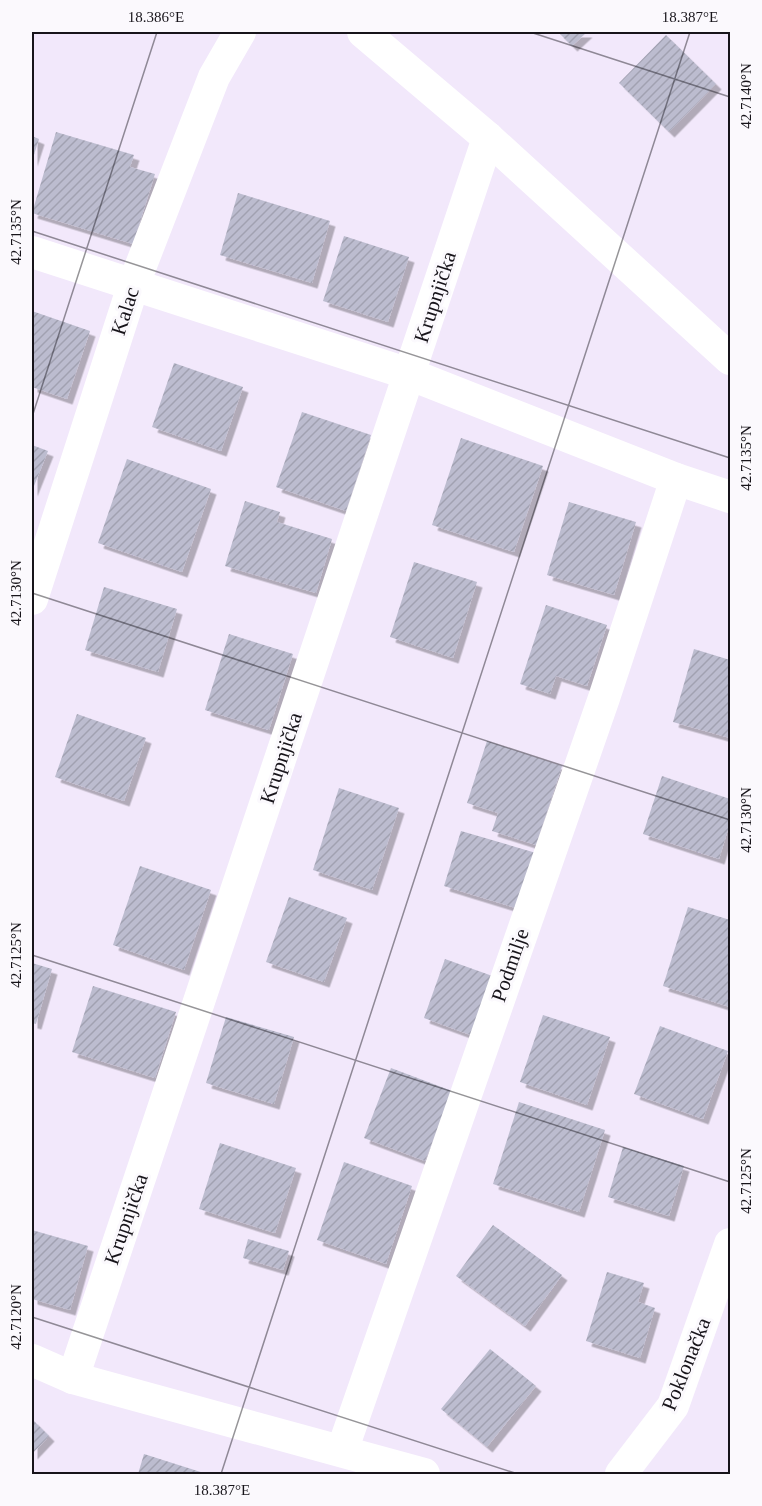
<svg xmlns="http://www.w3.org/2000/svg" width="762" height="1506" font-family="Georgia,serif">
<defs>
<pattern id="building-hatch" width="6" height="6" patternUnits="userSpaceOnUse" patternTransform="scale(1.5)"><rect width="6" height="6" fill="#bcbccf"/><path d="M-1 1l2-2M0 6l6-6M5 7l2-2" fill="none" stroke="#a1a1b1"/></pattern>
<filter id="shadow"><feDropShadow dx="5.5" dy="5.5" stdDeviation="0" flood-color="#0004"/></filter>
</defs>
<rect width="100%" height="100%" fill="#f2e8fb"/>
<g fill="url(#building-hatch)" filter="url(#shadow)">
<path d="M558,32H587L572,46Z"/>
<path d="M666,35L716,84L669,132L619,83Z"/>
<path d="M56,132L134,155L130,167L155,174L133,244L32,213Z"/>
<path d="M32,136L39,139L32,161Z"/>
<path d="M238,193L330,221L312,283L220,255Z"/>
<path d="M344,236L409,257L388,322L323,301Z"/>
<path d="M32,311L90,331L67,399L32,387Z"/>
<path d="M174,363L243,387L221,451L152,427Z"/>
<path d="M302,412L371,435L346,511L276,487Z"/>
<path d="M461,438L543,466L514,552L432,525Z"/>
<path d="M32,445L48,451L32,491Z"/>
<path d="M127,459L211,489L182,572L98,543Z"/>
<path d="M245,501L280,512L277,522L332,539L316,593L225,566Z"/>
<path d="M569,502L636,522L614,595L547,575Z"/>
<path d="M414,562L477,582L453,658L390,637Z"/>
<path d="M104,587L177,609L158,672L85,650Z"/>
<path d="M546,605L607,625L587,686L556,676L550,694L520,684Z"/>
<path d="M229,634L293,654L269,730L205,710Z"/>
<path d="M694,649L730,660V738L673,722Z"/>
<path d="M77,714L146,738L124,801L55,777Z"/>
<path d="M487,741L562,766L536,845L492,831L498,813L467,803Z"/>
<path d="M662,776L730,799V823L719,859L643,834Z"/>
<path d="M339,788L399,808L372,890L313,870Z"/>
<path d="M461,831L536,853L519,909L444,886Z"/>
<path d="M140,866L211,890L184,970L113,945Z"/>
<path d="M289,897L347,918L324,982L266,962Z"/>
<path d="M688,907L730,920V1007L663,986Z"/>
<path d="M445,959L498,978L476,1037L424,1018Z"/>
<path d="M32,963L52,969L36,1024L32,1023Z"/>
<path d="M93,986L176,1012L155,1078L72,1052Z"/>
<path d="M543,1015L610,1037L587,1105L520,1082Z"/>
<path d="M226,1017L294,1037L274,1104L206,1083Z"/>
<path d="M660,1026L728,1051L703,1119L634,1094Z"/>
<path d="M391,1068L452,1091L425,1161L364,1138Z"/>
<path d="M519,1102L605,1130L579,1212L493,1184Z"/>
<path d="M220,1143L296,1168L275,1233L199,1209Z"/>
<path d="M623,1147L684,1166L669,1216L608,1197Z"/>
<path d="M344,1162L412,1186L386,1264L317,1240Z"/>
<path d="M493,1225L562,1275L525,1326L456,1276Z"/>
<path d="M32,1230L88,1246L70,1310L32,1299Z"/>
<path d="M248,1239L289,1251L283,1270L243,1258Z"/>
<path d="M607,1272L644,1283L638,1302L655,1308L640,1358L586,1341Z"/>
<path d="M490,1349L536,1386L487,1447L441,1409Z"/>
<path d="M32,1419L49,1436L32,1454Z"/>
<path d="M144,1454L207,1474H138Z"/>
</g>
<g fill="none" stroke-linecap="round" stroke-linejoin="round">
<g stroke="#fff" stroke-width="32">
<path d="M363,32L488,138L730,359"/>
<path d="M32,252L409,374L676,479L730,497"/>
<path d="M32,599L133,286L214,77L240,32"/>
<path d="M32,1360L73,1378L424,1474"/>
<path d="M73,1378L488,138"/>
<path d="M342,1451L604,698L676,479"/>
<path d="M621,1474L673,1406L730,1244"/>
</g>
</g>
<path fill="none" stroke="#17141a" stroke-width="1.5" stroke-opacity="0.45" d="M530,32L730,97M32,231L730,458M32,417L157,32M32,593L730,820M32,955L730,1182M32,1317L518,1474M221,1474L690,32"/>
<g text-anchor="middle" stroke-width="6" stroke-linejoin="round" paint-order="stroke">
<g font-size="21" fill="#17141a" stroke="#fbf9fd">
<text transform="translate(435 297) rotate(-72)" y="7">Krupnjička</text>
<text transform="translate(125 311) rotate(-72)" y="7">Kalac</text>
<text transform="translate(281 758) rotate(-72)" y="7">Krupnjička</text>
<text transform="translate(510 965) rotate(-71)" y="7">Podmilje</text>
<text transform="translate(126 1219) rotate(-71)" y="7">Krupnjička</text>
<text transform="translate(686 1364) rotate(-68)" y="7">Poklonačka</text>
</g>
</g>
<rect width="762" height="1506" fill="none" stroke="#fbf9fd" stroke-width="66"/>
<rect x="33" y="33" width="696" height="1440" fill="none" stroke="#17141a" stroke-width="2"/>
<g font-size="15" text-anchor="middle" fill="#17141a">
<text x="156" y="22">18.386°E</text>
<text x="690" y="22">18.387°E</text>
<text transform="translate(746 96) rotate(-90)" y="5">42.7140°N</text>
<text transform="translate(16 232) rotate(-90)" y="5">42.7135°N</text>
<text transform="translate(746 458) rotate(-90)" y="5">42.7135°N</text>
<text transform="translate(16 593) rotate(-90)" y="5">42.7130°N</text>
<text transform="translate(746 820) rotate(-90)" y="5">42.7130°N</text>
<text transform="translate(16 955) rotate(-90)" y="5">42.7125°N</text>
<text transform="translate(746 1181) rotate(-90)" y="5">42.7125°N</text>
<text transform="translate(16 1317) rotate(-90)" y="5">42.7120°N</text>
<text x="222" y="1495">18.387°E</text>
</g>
</svg>
